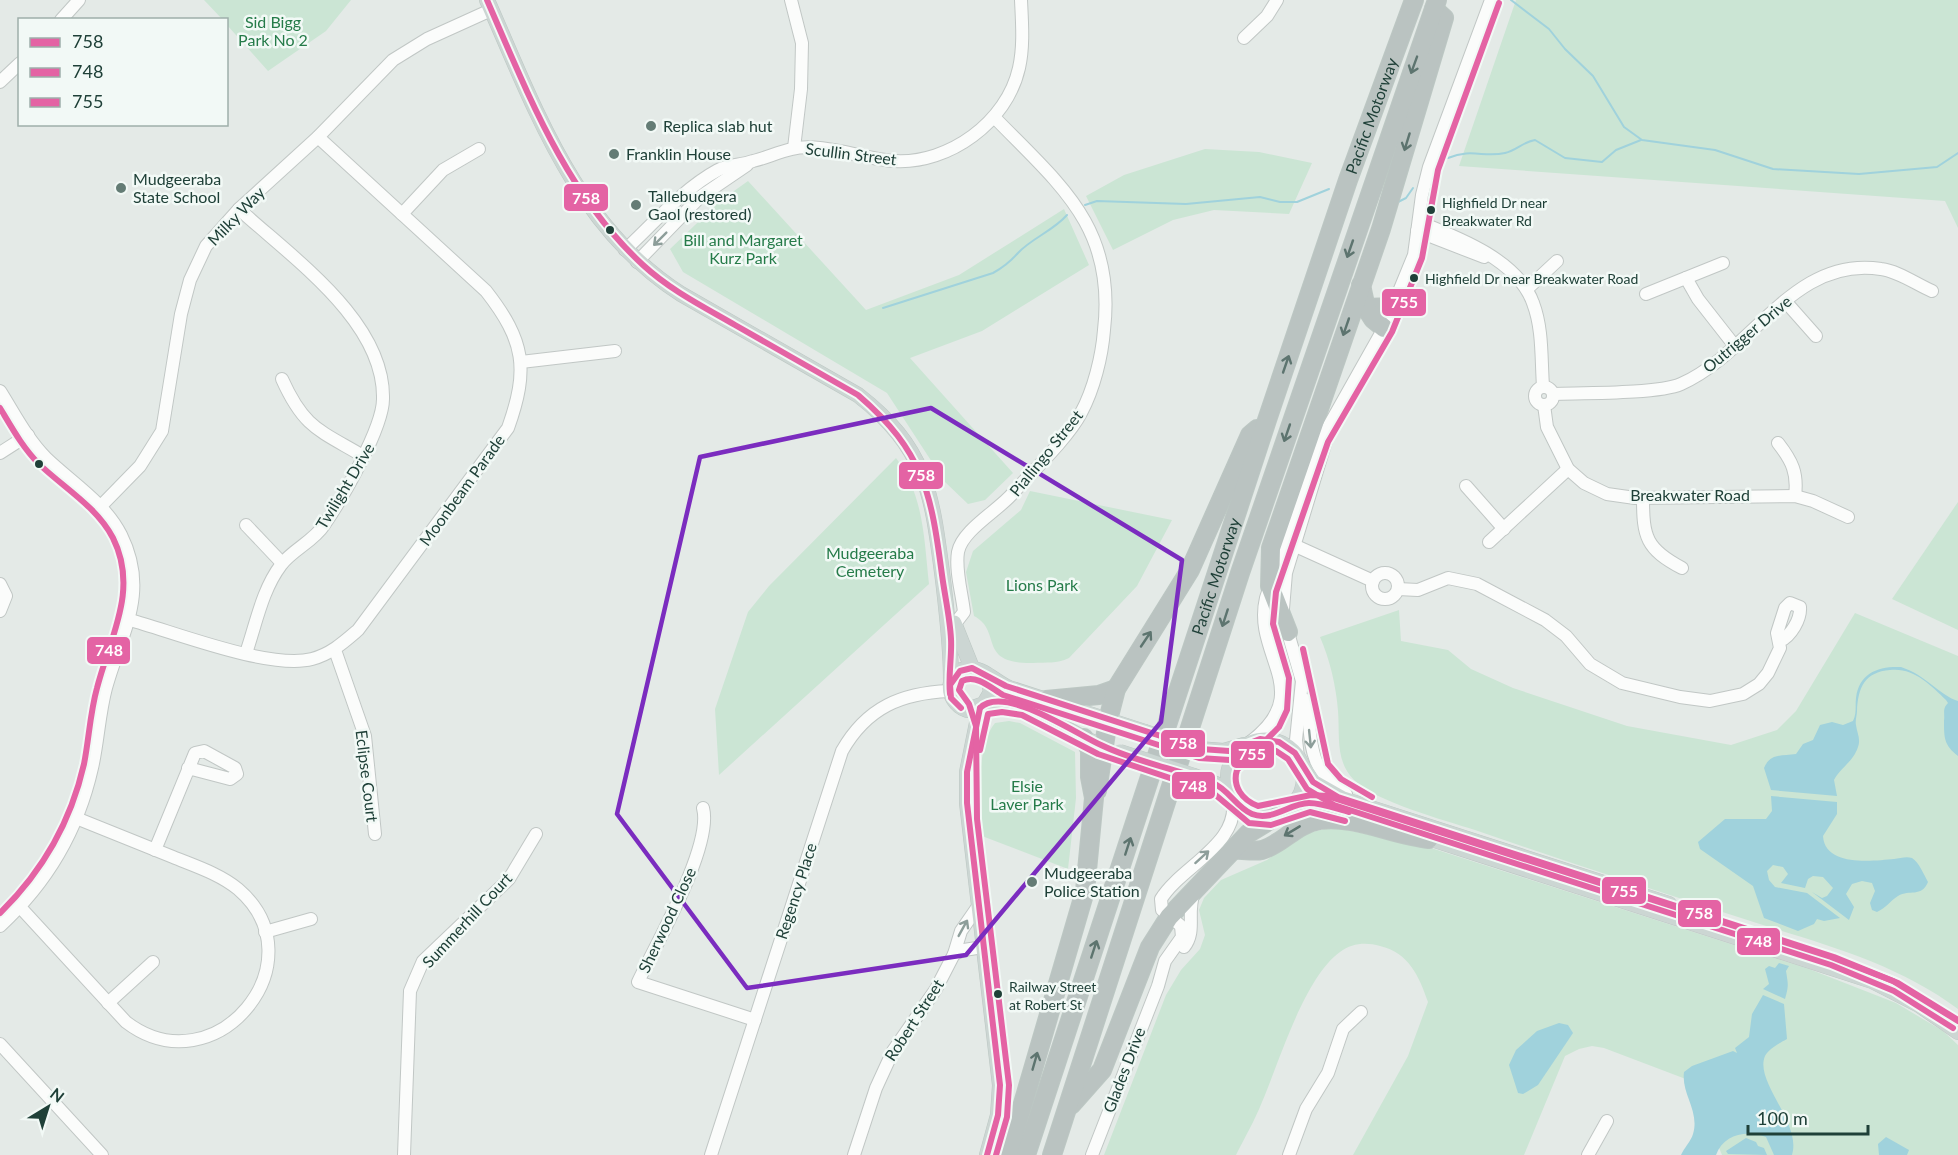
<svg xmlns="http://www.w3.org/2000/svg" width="1958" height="1155" font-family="Lato,sans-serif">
<rect width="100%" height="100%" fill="#e4eae7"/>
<g fill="#cbe5d4">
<path d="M204,0H351L326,31L268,71L227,25L226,20L222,19Z"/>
<path d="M1516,0H1958V228L1945,201L1459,166Z"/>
<path d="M1205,149L1259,152L1312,163L1289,214L1214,210L1173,220L1113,250L1086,196L1124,175Z"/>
<path d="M748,181L866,310L959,275L1064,209L1089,265L982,331L910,358L1013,473L985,500L968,504L945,482L887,393L683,272L670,249L720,201Z"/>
<path d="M896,458C924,495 924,539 929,584L719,775L715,709L748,612L769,586Z"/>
<path d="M1030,491L1172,520L1137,586L1069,658C1056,664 1047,662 1033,663C976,664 1003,631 974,616L966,572L973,551L1021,510Z"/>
<path d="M1958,502V630L1892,599Z"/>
<path d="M1399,610L1401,641L1448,650L1471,669L1513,688L1627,726L1731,745L1777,730L1796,711L1855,613L1958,656V1009C1893,960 1814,942 1738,917C1650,889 1562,860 1475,830C1444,820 1376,802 1354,780C1335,761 1340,736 1338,711C1336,686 1330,660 1320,637Z"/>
<path d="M1009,721L1020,723L1075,752L1076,798L1068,869L982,836C980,807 975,747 995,723Z"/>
<path d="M1332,827L1428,847L1809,969L1896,1003L1943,1031L1958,1045V1155H1722L1691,1081L1604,1048L1592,1046L1579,1049L1565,1056L1524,1155H1353L1408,1056L1428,1002C1419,976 1409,953 1380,946C1366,942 1352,943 1340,952C1304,978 1280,1060 1262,1102C1255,1120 1245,1137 1236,1155H1104L1166,995L1181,970L1200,949L1205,935L1199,910L1204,898L1221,880L1267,860L1301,835Z"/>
</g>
<g fill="#a0d2dc">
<path d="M1901,667C1926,675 1939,695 1958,701V756C1944,745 1944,738 1944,721C1945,713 1942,709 1948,703L1946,700C1931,685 1913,667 1890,670C1865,672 1858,687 1857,711C1857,715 1855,721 1856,725C1857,733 1861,739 1858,747C1853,762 1841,767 1834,780L1837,796L1771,790L1764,768C1770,753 1782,756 1796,754L1803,744L1813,740L1820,725L1832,722L1843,725L1853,721C1857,713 1855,706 1856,698C1859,673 1878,666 1901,667Z"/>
<path d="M1771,796L1837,802V814L1823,836C1825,867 1872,861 1894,859C1900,858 1907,856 1912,858C1919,862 1924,875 1928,882C1921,898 1910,889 1898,896C1890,901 1886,908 1877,912L1872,910L1870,903L1875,891L1872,883L1862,881L1852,884L1846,894L1854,907L1849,920L1812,892L1822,898L1827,896L1833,888L1823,877L1813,876L1808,879L1805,888L1781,883L1788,874L1783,867L1773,865L1767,871L1769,880L1775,887L1807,893L1840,918L1824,921L1817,919L1814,924L1798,931L1764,918L1753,886L1700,849L1698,842L1725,819H1766L1772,811Z"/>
<path d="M1779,963L1789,966L1786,971C1788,984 1789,985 1785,999L1763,989L1769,984L1765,969L1769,966L1775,968Z"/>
<path d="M1763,995L1784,1004L1787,1039C1780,1043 1769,1048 1765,1056C1754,1082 1802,1123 1792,1155H1774L1766,1137C1746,1130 1724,1134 1716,1155H1681C1684,1148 1691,1141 1693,1134C1700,1111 1681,1094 1684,1072L1692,1066L1733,1051L1737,1053L1735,1048L1749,1037L1752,1014Z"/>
<path d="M1559,1023L1568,1025L1573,1033L1538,1085L1523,1094L1518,1093L1509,1065L1516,1050L1537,1031Z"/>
<path d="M1886,1137L1909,1150L1907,1155H1879L1878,1144Z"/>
<path d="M1746,1138L1756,1142L1758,1146L1764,1148L1767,1155L1728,1154L1726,1151Z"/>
</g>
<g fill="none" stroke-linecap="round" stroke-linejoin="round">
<g stroke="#a0d2dc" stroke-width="2">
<path d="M1511,0L1549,29L1565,49L1593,76L1624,127L1642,140L1715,150L1773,169L1859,174L1937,167L1958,153"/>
<path d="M1448,158C1472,148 1484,158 1505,153C1517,150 1523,142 1535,140L1565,158L1602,162L1616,150L1641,140"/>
<path d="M1398,202L1406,198L1413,188"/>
<path d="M1085,205L1097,201L1186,204L1260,197L1280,202H1297L1329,189"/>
<path d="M883,308L993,273C1004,267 1010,262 1018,253C1032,238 1053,231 1067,215"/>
</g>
<defs>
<g id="minor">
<path d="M791,0L802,43L801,89L794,148"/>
<path d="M61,20L79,0"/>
<path d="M1244,38L1267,16L1277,0"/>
<path d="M0,82L20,63"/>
<path d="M239,209C291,257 385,321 383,399C383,428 342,499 324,525C314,541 292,550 281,565C262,590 256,624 246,653"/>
<path d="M402,214L443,170L479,149"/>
<path d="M1419,222C1457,237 1518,260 1533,303C1543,329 1541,359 1543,386"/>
<path d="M1417,231L1484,257"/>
<path d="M625,250C654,223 683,189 718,170C728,165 742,165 753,161C766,158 778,152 792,149C820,142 864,159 895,161C949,164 1007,122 1019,68C1024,46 1022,22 1021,0"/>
<path d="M637,262L700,197L747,165"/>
<path d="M1686,278L1698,299L1734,345"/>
<path d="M1527,289L1557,261"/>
<path d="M1646,294L1723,263"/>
<path d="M1785,301L1816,336"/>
<path d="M521,362L615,351"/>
<path d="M282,379C304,428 319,430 363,456"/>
<circle cx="1544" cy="396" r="9"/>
<path d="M0,391C14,413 27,439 46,458C72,483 105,503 121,535C150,593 121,633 106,688C99,714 98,742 92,768C78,830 46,884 0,926"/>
<path d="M1554,394C1583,393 1658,394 1681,384C1752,353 1793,255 1881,269C1898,271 1916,284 1932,291"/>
<path d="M1544,405L1547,427L1568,469L1584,483L1607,494L1635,498L1795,496L1813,501L1848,517"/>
<path d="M1778,443C1792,461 1798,473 1795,496"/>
<path d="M0,453L28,435"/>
<path d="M1466,486L1504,529"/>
<path d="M1643,498C1643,537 1646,549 1682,568"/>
<path d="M101,506L140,466L162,431L181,314L190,280L206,246L239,209L318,137L393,60L427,39L491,10"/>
<path d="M246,525L282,563"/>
<path d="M1489,542L1568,469"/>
<path d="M1289,549L1298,547L1373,581"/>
<circle cx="1385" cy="586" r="13"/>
<path d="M0,584L6,596L0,611"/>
<path d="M1398,589L1418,590L1448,578L1477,584L1545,620L1566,636L1590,664L1622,683L1680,697L1710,701L1743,694L1759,684L1768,673L1780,648L1777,633L1785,608L1790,603L1800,607C1801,619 1791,636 1780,641"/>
<path d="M1283,609L1286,573L1327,438"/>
<path d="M130,620C174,632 270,670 312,659C331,654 344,642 358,630L508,428C529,369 525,341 486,291L318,137"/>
<path d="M954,625L964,612C962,593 955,571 958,552C962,530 999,510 1013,493C1033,471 1068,438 1081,413C1094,389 1102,356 1104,330C1116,227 1060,185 995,118"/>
<path d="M1286,626L1302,681L1296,740L1298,757"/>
<path d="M335,650L365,736L375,834"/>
<path d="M1306,700C1313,742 1305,767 1346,794"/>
<path d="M1249,743C1318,692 1252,656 1266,598L1320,437L1326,431L1384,328L1414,255L1422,195L1429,167L1491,0"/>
<path d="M703,808C713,846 656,944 638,982L755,1020"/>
<path d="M155,850L195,753L204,751L235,768L237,774L230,779L188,768"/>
<path d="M20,907L126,1022C215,1090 322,961 238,889C220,874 195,866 173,857C141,844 109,831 76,818"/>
<path d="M265,932L311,919"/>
<path d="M1184,947C1197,931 1186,912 1194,893"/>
<path d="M954,954L964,950L983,947"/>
<path d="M108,1003L153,962"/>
<path d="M0,1044L102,1155"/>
<path d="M404,1155L410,991L423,961L509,879L536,834"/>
<path d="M711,1155L842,751C867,707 902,693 949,691"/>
<path d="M854,1155L876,1088L893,1051L936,989L954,954L961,931L979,905"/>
<path d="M1092,1155L1158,986L1165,961L1182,937L1181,926L1162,910L1161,899C1181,866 1243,843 1232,797"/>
<path d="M1289,1155L1306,1109L1328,1073L1343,1029L1361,1012"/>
<path d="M1588,1155L1607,1121"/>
</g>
<g id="major">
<path d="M487,0C535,108 576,227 681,294L858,395C929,450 932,497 943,580C947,614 951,646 951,680"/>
<path d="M954,623L972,668"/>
<path d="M988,677L991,692L984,704L967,710C943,702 945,665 973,669C985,670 997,683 1009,688C1054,703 1100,717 1145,732"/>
<path d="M984,704C1032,699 1054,726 1095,743"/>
<path d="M980,708L967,772V803L1000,1085L998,1115L987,1155"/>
<circle cx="1266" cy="778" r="38"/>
<path d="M1198,749L1224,751L1244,745"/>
<path d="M1301,764L1313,782L1343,799L1669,904"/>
<path d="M1194,776L1216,784L1231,795"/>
<path d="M1287,810C1311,796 1338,809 1362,817"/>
<path d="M1419,835L1872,981L1919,1005L1958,1032"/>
</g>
<g id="highway">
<path d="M1361,285L1366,308L1393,307"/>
<path d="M1366,308L1373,319L1384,328"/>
<path d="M1288,632L1270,586L1271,548L1381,229L1444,18L1434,9"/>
<path d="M1046,700L1099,695L1116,689"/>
<path d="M1097,791L1108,720L1116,689L1190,570L1250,435L1257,429"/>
<path d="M1234,850C1243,849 1253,852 1262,850C1283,844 1295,824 1320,820C1352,815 1394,835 1429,839"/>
<path d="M1071,1105L1102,1070L1150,947L1169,917L1249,833L1280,814"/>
<path d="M1008,1155L1085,891L1094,798L1090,777V750L1084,738"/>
<path id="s1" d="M1026,1155L1267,420L1348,180L1414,0"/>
<path d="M1052,1155L1240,573L1437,0"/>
</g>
</defs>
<use href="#minor" stroke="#c1c7c5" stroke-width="14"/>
<use href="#major" stroke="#bcc7c3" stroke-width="16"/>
<use href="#highway" stroke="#bcc7c3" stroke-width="20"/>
<use href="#minor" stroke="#fbfcfb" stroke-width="12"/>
<use href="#major" stroke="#ccd6d3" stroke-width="15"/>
<use href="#highway" stroke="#bac3c1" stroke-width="18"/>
<defs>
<g id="major-bridge">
<path d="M1145,732L1198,749"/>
<path d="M1120,752L1194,776"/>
</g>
</defs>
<use href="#major-bridge" stroke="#bcc7c3" stroke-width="16" stroke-linecap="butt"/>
<use href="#major-bridge" stroke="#ccd6d3" stroke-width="15"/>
<defs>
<g id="bus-1">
<path d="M487,0C528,94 566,194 643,265C670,290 704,307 735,325C776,348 817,372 858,395C924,452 931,492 942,575C945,597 950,618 951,639C952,657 948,676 950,694"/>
<path d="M961,708L951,698L950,685L960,671L972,668L1006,686L1201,749L1229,751L1260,739L1279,742L1295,753L1313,782L1338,797L1834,957L1898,983L1958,1020"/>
<path d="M980,708C1004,684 1076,734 1101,745C1136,762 1176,769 1213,783C1228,789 1237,808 1252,814C1272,822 1290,803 1309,803C1322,803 1337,809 1349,812"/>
<path d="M980,708L967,772V803L1000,1085L998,1115L987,1155"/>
</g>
<g id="bus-2">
<path d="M0,408C12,428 23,448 39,464C64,488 97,507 113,538C139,590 110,637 97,688C90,713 89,739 84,764C71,821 42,872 0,913"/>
<path d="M980,750L988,714L1002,712L1022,715L1098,754L1212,792L1249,823L1271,825L1310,812L1345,821"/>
<path d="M996,1155L1007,1117L1009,1085L977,819L976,726L969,704L959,690L962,681C977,674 991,688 1003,695L1199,758L1230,760L1261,748L1276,751L1288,759L1307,789L1334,805L1831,965L1894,991L1953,1028"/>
</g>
<g id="bus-3">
<path d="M1499,3L1438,170L1422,258L1392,332L1328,442L1276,592L1273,624L1289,678L1287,710L1279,727L1237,770C1232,786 1242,800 1258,806L1311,795L1327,796L1831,957L1893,981L1958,1021"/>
<path d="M1303,649L1328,764L1341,779L1372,797"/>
</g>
</defs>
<use href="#bus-1" stroke="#f2f9f6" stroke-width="10"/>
<use href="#bus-2" stroke="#f2f9f6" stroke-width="10"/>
<use href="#bus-3" stroke="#f2f9f6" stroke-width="10"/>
<use href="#bus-1" stroke="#e463a4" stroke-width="6"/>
<use href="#bus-2" stroke="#e463a4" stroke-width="6"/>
<use href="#bus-3" stroke="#e463a4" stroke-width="6"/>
</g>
<defs><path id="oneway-shaft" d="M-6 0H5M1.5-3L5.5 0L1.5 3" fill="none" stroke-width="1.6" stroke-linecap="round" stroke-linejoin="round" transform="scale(1.5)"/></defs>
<g stroke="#5d746f">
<use href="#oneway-shaft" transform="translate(1414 65) rotate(110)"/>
<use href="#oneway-shaft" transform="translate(1407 142) rotate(107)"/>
<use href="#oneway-shaft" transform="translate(1350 249) rotate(109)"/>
<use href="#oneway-shaft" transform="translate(1346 327) rotate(109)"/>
<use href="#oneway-shaft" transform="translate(1286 364) rotate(-71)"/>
<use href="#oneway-shaft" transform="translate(1287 433) rotate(109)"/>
<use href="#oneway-shaft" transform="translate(1225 618) rotate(108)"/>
<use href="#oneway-shaft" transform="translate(1146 639) rotate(-56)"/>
<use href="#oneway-shaft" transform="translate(1292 831) rotate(149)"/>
<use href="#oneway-shaft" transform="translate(1128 846) rotate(-72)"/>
<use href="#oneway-shaft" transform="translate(1094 949) rotate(-72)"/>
<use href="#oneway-shaft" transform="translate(1035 1061) rotate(-74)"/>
</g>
<g stroke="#8d9e9a">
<use href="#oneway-shaft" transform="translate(660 239) rotate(135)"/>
<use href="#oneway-shaft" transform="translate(1310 739) rotate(84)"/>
<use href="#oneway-shaft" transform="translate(1202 857) rotate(-42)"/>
<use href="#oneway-shaft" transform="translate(963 928) rotate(-61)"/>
</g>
<path fill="none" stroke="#7b2cbf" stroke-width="4.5" stroke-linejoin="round" d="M931,408L1182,560L1161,722L966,955L747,988L617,814L700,457Z"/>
<g fill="#647c75" stroke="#f2f9f6" stroke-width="2">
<circle cx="651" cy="126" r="6"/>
<circle cx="614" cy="154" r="6"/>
<circle cx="121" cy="188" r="6"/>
<circle cx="636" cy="205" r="6"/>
<circle cx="1032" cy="882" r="6"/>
</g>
<g fill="#1f4038" stroke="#f2f9f6" stroke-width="2">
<circle cx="1431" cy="210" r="5"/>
<circle cx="610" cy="230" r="5"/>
<circle cx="1414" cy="278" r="5"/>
<circle cx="39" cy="464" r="5"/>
<circle cx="998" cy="994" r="5"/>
</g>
<g text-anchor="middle" stroke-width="5" stroke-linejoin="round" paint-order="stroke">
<g font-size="14" fill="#1f4038" stroke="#f2f9f6" text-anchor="start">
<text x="1442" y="208">Highfield Dr near<tspan x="1442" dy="18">Breakwater Rd</tspan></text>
<text x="1425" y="284">Highfield Dr near Breakwater Road</text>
<text x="1009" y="992">Railway Street<tspan x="1009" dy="18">at Robert St</tspan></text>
</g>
<g font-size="16" fill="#257b49" stroke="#f2f9f6">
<text x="273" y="28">Sid Bigg<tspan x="273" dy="18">Park No 2</tspan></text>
<text x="743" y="246">Bill and Margaret<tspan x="743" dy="18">Kurz Park</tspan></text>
<text x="870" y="559">Mudgeeraba<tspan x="870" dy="18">Cemetery</tspan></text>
<text x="1042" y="591">Lions Park</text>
<text x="1027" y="792">Elsie<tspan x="1027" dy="18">Laver Park</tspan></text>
</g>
<g font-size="16" fill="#1f4038" stroke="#f2f9f6">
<text dy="6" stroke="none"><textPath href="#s1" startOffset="1095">Pacific Motorway</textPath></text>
<text transform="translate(851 154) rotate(7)" y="6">Scullin Street</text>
<text transform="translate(236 216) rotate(-46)" y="6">Milky Way</text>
<text transform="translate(1747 334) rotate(-40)" y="6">Outrigger Drive</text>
<text transform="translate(1046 453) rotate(-51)" y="6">Piallingo Street</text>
<text transform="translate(345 486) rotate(-59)" y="6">Twilight Drive</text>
<text transform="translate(462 490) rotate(-54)" y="6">Moonbeam Parade</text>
<text x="1690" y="501">Breakwater Road</text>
<text dy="6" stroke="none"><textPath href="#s1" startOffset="609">Pacific Motorway</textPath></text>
<text transform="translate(367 776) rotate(83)" y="6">Eclipse Court</text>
<text transform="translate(796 891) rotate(-72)" y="6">Regency Place</text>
<text transform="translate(467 920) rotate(-47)" y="6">Summerhill Court</text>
<text transform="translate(667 920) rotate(-65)" y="6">Sherwood Close</text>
<text transform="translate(914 1020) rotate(-57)" y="6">Robert Street</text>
<text transform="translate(1124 1070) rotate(-69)" y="6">Glades Drive</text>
</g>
<g font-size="16" fill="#1f4038" stroke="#f2f9f6" text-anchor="start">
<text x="663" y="132">Replica slab hut</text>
<text x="626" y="160">Franklin House</text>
<text x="133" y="185">Mudgeeraba<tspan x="133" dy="18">State School</tspan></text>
<text x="648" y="202">Tallebudgera<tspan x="648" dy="18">Gaol (restored)</tspan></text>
<text x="1044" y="879">Mudgeeraba<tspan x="1044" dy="18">Police Station</tspan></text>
</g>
</g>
<g stroke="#f2f9f6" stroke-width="2">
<rect x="563" y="183" width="46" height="29" rx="6" fill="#e463a4"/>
<rect x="1381" y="288" width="46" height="29" rx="6" fill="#e463a4"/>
<rect x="898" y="461" width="46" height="29" rx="6" fill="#e463a4"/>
<rect x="86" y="636" width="45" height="29" rx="6" fill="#e463a4"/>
<rect x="1160" y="729" width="46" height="29" rx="6" fill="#e463a4"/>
<rect x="1230" y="740" width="45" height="29" rx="6" fill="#e463a4"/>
<rect x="1171" y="771" width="45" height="29" rx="6" fill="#e463a4"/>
<rect x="1601" y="876" width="46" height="29" rx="6" fill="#e463a4"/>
<rect x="1677" y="899" width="45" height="29" rx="6" fill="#e463a4"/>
<rect x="1736" y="927" width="45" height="29" rx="6" fill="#e463a4"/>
</g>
<g font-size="16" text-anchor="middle" font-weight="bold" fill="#fff">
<text x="586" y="204">758</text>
<text x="1404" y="308">755</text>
<text x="921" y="481">758</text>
<text x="109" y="656">748</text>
<text x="1183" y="749">758</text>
<text x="1252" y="760">755</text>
<text x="1193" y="792">748</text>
<text x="1624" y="897">755</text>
<text x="1699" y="919">758</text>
<text x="1758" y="947">748</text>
</g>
<rect x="18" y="18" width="210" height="108" fill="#f2f9f6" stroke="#9eafaa" stroke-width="1.5"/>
<rect x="30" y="38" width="30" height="9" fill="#e463a4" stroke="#9eafaa" stroke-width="1.5"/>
<text x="72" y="48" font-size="18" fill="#1f4038">758</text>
<rect x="30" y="68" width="30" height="9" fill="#e463a4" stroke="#9eafaa" stroke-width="1.5"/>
<text x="72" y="78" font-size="18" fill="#1f4038">748</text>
<rect x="30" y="98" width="30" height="9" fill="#e463a4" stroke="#9eafaa" stroke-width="1.5"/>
<text x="72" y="108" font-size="18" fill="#1f4038">755</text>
<g transform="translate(48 1107) rotate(38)" stroke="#f2f9f6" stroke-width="4.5" paint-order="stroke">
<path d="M0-4.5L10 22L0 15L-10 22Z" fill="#1f4038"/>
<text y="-9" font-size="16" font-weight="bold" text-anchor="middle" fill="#1f4038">N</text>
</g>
<path d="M1748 1125v9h120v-9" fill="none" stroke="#1f4038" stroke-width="3"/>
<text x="1757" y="1125" font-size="18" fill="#1f4038" stroke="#f2f9f6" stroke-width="4.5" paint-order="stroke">100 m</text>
</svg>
